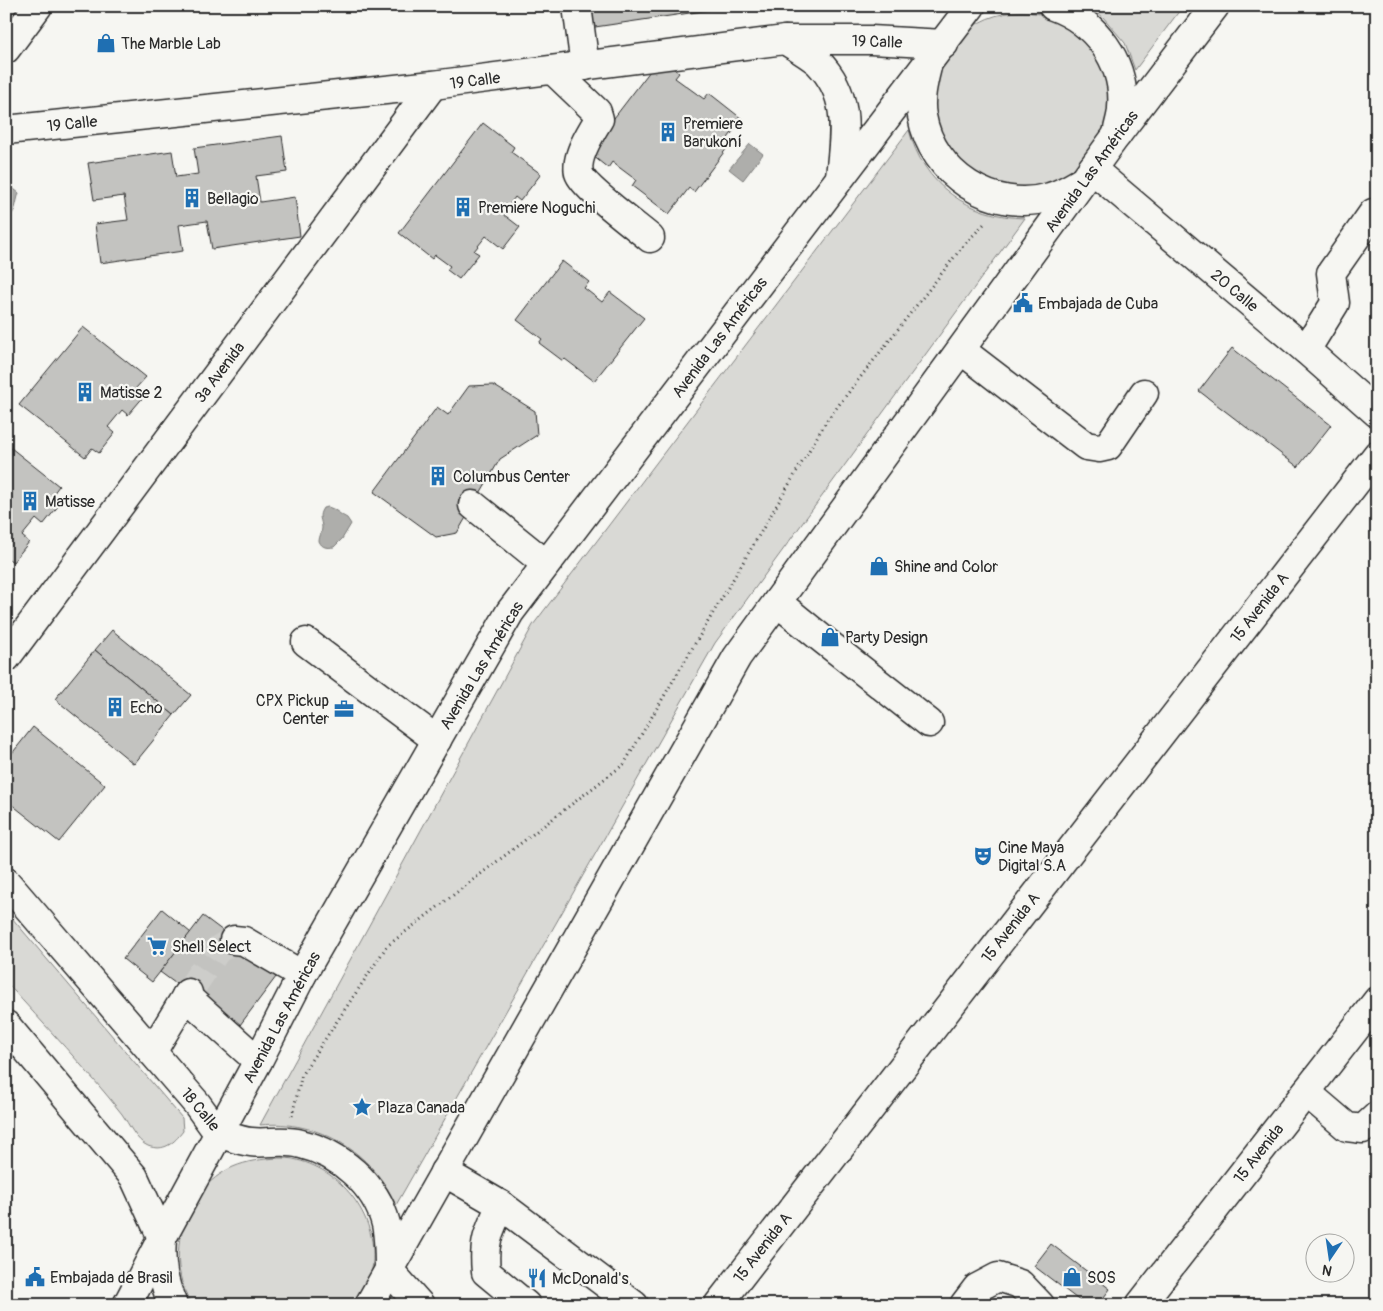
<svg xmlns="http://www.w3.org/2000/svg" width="1383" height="1311" font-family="Pangolin,sans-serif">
<rect width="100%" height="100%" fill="#f6f6f2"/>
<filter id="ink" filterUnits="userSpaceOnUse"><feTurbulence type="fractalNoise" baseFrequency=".02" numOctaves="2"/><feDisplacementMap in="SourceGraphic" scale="10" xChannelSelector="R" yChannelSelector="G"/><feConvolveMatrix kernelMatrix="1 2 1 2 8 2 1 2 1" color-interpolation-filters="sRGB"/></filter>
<g filter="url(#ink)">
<g fill="#d9d9d5" stroke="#828280">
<path d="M1089,6H1183L1135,70L1125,43L1103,17Z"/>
<circle cx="1021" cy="100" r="88"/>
<path d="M909,130C923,185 969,217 1025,218L715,643L396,1205C372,1152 319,1119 260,1125L533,625Z"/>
<path d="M6,911L182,1118L183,1131C174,1143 164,1152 148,1146C136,1141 129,1124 122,1114C86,1068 45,1026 6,982Z"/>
<path d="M278,1158C284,1158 291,1158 297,1160C344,1171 380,1220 372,1269C370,1282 365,1293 359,1305H192C163,1258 182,1190 233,1167C247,1161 262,1159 278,1158Z"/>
</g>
<g fill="#aeaeab" stroke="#7a7a78">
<path d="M750,144L763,154L743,180L729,169Z"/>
<path d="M6,183L19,193C15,204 17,213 6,219Z"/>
<path d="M328,507C336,509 340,515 347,518L351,524L342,539L334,547C327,548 322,548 319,541C319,537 322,532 322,528C322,520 317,517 323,508Z"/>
</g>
<g fill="#c3c3c0" stroke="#2b2b2b">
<path d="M586,6H713L710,10L595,27L591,26Z"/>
<path d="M660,58L679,73L675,78L704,99L709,93L742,119L723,145L727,148L694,192L689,188L669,214L632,186L636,180L612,162L608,168L588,152Z"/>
<path d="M483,123L514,147L511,152L541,174L520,201L515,197L503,214L520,227L503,249L486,236L474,251L479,254L459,279L447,270L450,266L435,255L432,259L399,233Z"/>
<path d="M282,136L287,172L256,176L260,202L295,197L300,236L212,249L207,221L179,225L183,251L100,263L95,224L128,220L124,196L94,200L88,163L172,151L176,177L198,174L194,148Z"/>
<path d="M562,261L589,282L584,288L602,302L610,292L644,318L594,381L565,359L563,361L539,343L542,339L517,320Z"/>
<path d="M83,327L146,377L136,388L145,395L128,415L122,410L108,427L115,433L99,453L92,448L85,457L19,405Z"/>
<path d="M1232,348L1331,425L1298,467L1199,391Z"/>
<path d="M493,385L535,411L537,435L500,459L457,533L436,537L374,492L437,407L448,415L469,386Z"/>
<path d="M6,444L59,486L50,498L59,505L43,525L36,519L22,536L29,542L13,562L6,557Z"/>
<path d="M112,630L191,695L174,715L95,650Z"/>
<path d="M95,650L174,715L134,764L55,699Z"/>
<path d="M33,727L105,785L59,842L6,800V761Z"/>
<path d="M162,909L191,933L152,982L123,959Z"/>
<path d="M203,916L279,973L237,1029L160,972Z"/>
<path d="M1051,1244L1110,1289L1098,1305H1085L1034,1266Z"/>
</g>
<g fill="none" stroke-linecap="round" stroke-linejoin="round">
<path stroke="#cdcdca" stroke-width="28" stroke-dasharray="28 14" stroke-linecap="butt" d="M188,993L217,950L234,940"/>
<defs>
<g id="minor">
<path d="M577,6L585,66"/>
<path d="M6,49L38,6"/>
<path d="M553,70L597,112L599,119C591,132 575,157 579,173C583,187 636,226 650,238"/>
<path d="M6,130L433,85L785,40H871L944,44"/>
<path d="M1092,169L1306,350L1377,413"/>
<path d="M961,350L1086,446L1099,448L1108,446L1144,393"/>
<path d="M1306,350L1335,303L1331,273L1373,213"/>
<path d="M473,505L546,564"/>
<path d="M777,602L821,638L929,723"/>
<path d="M306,642L437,740"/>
<path d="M6,658L433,85"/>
<path d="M6,882L197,1104L218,1133"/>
<path d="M234,940L244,941L302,975"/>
<path d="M186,996L258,1061"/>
<path d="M6,1025L134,1177L162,1238"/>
<path d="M152,1052L188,993"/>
<path d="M1306,1092L1347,1127L1363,1129L1377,1116"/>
<path d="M444,1172L501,1205L634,1305"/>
<path d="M501,1205C488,1233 483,1242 486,1272L526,1305"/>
<path d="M718,1305L1377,455"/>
<path d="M964,1305L977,1288L998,1277L1020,1284L1040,1305"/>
<path d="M1140,1305L1377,1001"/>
</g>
<g id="major">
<path d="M1053,6C1095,21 1126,62 1122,108C1122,117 1118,126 1117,135"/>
<path d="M785,40C796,47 809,54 818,62C852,97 844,134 840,177"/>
<path d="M927,67C923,83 919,100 922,116C932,174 993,214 1050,197C1061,194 1071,188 1081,182"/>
<path d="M218,1133C229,1136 240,1141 251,1142C268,1144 284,1139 301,1144C339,1153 376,1184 386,1224C389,1239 389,1254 389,1270L420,1305"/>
<path d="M162,1239C160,1263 163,1282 173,1305"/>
<path d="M127,1305L162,1238L258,1061L302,975L510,612L971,6"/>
<path d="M369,1305L737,657L1116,136L1215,6"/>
</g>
</defs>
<use href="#minor" stroke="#2b2b2b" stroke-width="31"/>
<use href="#major" stroke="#2b2b2b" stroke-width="31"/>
<g stroke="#2b2b2b" stroke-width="3" stroke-dasharray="1 4" stroke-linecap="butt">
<path d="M1006,9L1008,6"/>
<path d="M292,1116L302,1074L387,946L624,764L827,420L963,246L986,222"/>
</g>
<use href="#minor" stroke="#f6f6f2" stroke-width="28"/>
<use href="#major" stroke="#f6f6f2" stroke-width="28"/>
</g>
</g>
<defs>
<symbol id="shop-bare" viewBox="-9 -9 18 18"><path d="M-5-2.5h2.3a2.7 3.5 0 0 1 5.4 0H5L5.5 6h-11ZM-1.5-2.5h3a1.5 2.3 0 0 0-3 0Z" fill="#1f6fb2" stroke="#f6f6f2" stroke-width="2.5" paint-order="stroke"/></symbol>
<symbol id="building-bare" viewBox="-9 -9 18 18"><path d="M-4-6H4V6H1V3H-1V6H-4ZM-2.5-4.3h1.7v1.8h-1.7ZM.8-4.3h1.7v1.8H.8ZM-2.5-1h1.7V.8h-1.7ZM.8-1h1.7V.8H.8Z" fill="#1f6fb2" stroke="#f6f6f2" stroke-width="2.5" paint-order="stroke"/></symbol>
<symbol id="civic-bare" viewBox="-9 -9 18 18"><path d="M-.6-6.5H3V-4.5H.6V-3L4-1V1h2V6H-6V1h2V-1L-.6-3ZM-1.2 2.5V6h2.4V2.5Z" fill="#1f6fb2" stroke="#f6f6f2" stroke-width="2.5" paint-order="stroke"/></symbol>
<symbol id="office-bare" viewBox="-9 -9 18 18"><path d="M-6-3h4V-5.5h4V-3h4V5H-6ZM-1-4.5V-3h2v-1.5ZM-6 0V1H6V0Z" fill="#1f6fb2" stroke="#f6f6f2" stroke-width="2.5" paint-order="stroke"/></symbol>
<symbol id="theatre-bare" viewBox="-9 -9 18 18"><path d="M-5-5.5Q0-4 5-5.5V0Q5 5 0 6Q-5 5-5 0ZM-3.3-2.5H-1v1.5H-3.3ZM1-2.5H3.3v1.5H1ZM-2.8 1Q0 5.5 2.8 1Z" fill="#1f6fb2" stroke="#f6f6f2" stroke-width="2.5" paint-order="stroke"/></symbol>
<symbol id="supermarket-bare" viewBox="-9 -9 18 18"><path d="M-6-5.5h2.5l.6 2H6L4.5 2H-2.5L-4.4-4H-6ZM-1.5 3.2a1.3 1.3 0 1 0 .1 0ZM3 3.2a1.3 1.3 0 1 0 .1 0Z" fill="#1f6fb2" stroke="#f6f6f2" stroke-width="2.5" paint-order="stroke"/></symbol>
<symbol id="sight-bare" viewBox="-9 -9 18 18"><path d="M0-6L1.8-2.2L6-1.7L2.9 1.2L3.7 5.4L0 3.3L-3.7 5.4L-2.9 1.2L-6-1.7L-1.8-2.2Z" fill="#1f6fb2" stroke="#f6f6f2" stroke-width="2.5" paint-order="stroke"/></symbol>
<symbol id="restaurant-bare" viewBox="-9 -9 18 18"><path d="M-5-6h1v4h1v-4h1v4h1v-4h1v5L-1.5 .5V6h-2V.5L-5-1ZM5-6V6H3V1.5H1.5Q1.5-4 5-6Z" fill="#1f6fb2" stroke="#f6f6f2" stroke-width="2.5" paint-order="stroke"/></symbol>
</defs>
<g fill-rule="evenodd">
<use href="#shop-bare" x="92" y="29" width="28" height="28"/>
<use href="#building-bare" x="654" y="118" width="28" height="28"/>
<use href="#building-bare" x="178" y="184" width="28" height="28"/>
<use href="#building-bare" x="449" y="193" width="28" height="28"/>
<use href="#civic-bare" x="1009" y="289" width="28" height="28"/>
<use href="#building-bare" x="71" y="378" width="28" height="28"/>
<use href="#building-bare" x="424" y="462" width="28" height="28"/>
<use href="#building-bare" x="16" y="487" width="28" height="28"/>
<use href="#shop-bare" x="865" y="552" width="28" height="28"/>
<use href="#shop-bare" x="816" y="623" width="28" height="28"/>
<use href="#building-bare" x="101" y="693" width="28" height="28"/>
<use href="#office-bare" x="330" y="695" width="28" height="28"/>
<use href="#theatre-bare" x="969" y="842" width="28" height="28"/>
<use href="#supermarket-bare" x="143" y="932" width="28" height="28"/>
<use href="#sight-bare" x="348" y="1093" width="28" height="28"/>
<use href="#civic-bare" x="21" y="1263" width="28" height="28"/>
<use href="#shop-bare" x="1058" y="1263" width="28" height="28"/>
<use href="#restaurant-bare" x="523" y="1264" width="28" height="28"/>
</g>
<g text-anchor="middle" stroke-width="4.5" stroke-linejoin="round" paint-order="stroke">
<g font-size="16" fill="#2b2b2b" stroke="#f6f6f2">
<text transform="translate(877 41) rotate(2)" y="6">19 Calle</text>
<text transform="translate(475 80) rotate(-7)" y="6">19 Calle</text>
<text transform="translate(72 123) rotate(-6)" y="6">19 Calle</text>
<text transform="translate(1091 171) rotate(-54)" y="6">Avenida Las Américas</text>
<text transform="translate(1235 290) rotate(40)" y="6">20 Calle</text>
<text transform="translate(719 337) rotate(-53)" y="6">Avenida Las Américas</text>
<text transform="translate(219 372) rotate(-53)" y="6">3a Avenida</text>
<text transform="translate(1259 607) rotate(-52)" y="6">15 Avenida A</text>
<text transform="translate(481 665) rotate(-59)" y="6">Avenida Las Américas</text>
<text transform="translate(1010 927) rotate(-52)" y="6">15 Avenida A</text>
<text transform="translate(281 1017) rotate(-62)" y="6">Avenida Las Américas</text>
<text transform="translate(201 1109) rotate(50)" y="6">18 Calle</text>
<text transform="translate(1258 1153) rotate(-52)" y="6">15 Avenida</text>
<text transform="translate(762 1247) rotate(-52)" y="6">15 Avenida A</text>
</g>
<g font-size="16" fill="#2b2b2b" stroke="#f6f6f2" text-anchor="start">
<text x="121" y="49">The Marble Lab</text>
<text x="683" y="129">Premiere<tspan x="683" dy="18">Barukoní</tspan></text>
<text x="207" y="204">Bellagio</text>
<text x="478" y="213">Premiere Noguchi</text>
<text x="1038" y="309">Embajada de Cuba</text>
<text x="100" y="398">Matisse 2</text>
<text x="453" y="482">Columbus Center</text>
<text x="45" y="507">Matisse</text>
<text x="894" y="572">Shine and Color</text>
<text x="845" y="643">Party Design</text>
<text x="329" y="706" text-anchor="end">CPX Pickup<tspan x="329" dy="18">Center</tspan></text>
<text x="130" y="713">Echo</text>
<text x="998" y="853">Cine Maya<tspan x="998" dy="18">Digital S.A</tspan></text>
<text x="172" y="952">Shell Select</text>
<text x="377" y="1113">Plaza Canada</text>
<text x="50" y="1283">Embajada de Brasil</text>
<text x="1087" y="1283">SOS</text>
<text x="552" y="1284">McDonald's</text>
</g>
</g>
<rect width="1383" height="1311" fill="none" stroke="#f6f6f2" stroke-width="25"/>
<rect x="12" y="12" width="1358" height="1286" fill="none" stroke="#2b2b2b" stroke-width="2" filter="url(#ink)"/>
<g transform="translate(1330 1258) rotate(193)"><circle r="24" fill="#f6f6f2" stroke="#a5a5a2"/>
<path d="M0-4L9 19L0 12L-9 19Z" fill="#1f6fb2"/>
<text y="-8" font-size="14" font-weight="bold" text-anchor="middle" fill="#2b2b2b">N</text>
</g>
</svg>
